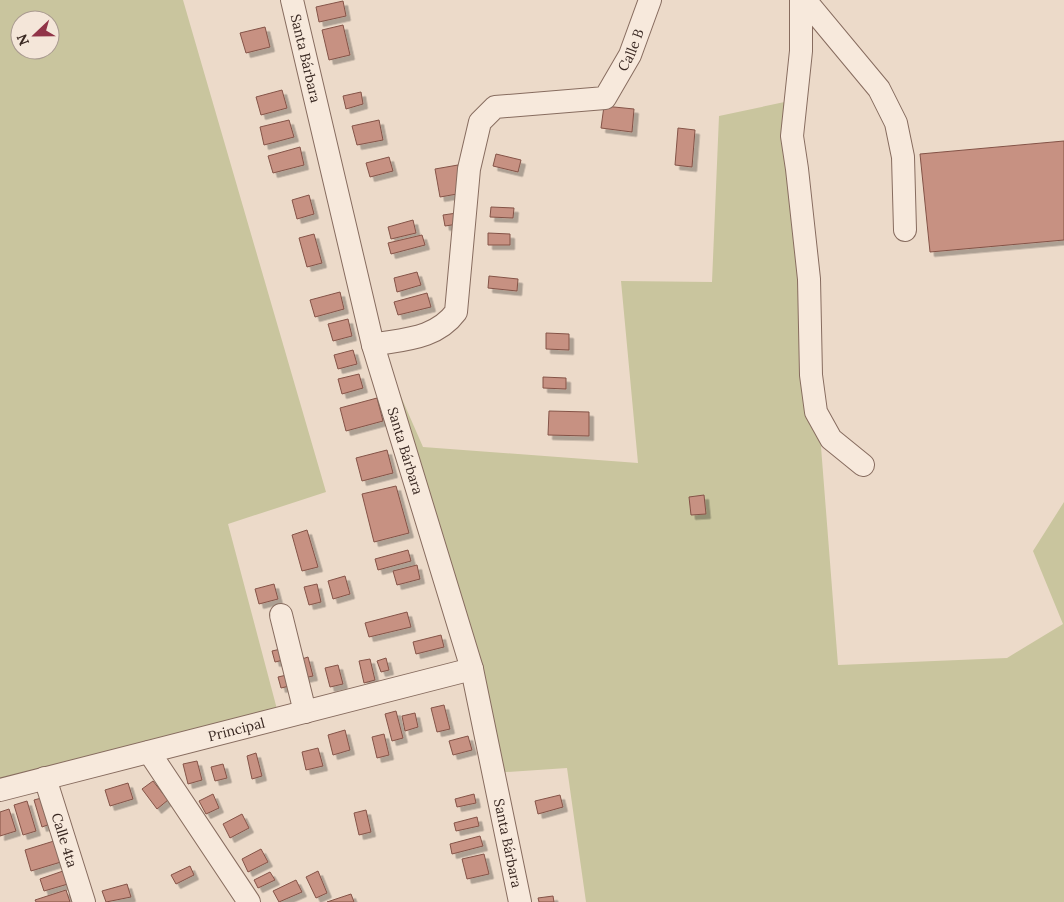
<svg xmlns="http://www.w3.org/2000/svg" width="1064" height="902" font-family="Lora,serif">
<defs>
<filter id="shadow"><feDropShadow dx="4.5" dy="4.5" stdDeviation="0" flood-color="#0004"/></filter>
</defs>
<rect width="100%" height="100%" fill="#ecdac9"/>
<g fill="#c9c59e" fill-rule="evenodd">
<path d="M0,0H183L326,492L228,524L278,713L0,787ZM20,20H50V50H20Z"/>
<path d="M794,100L838,665L1007,658L1063,624L1033,551L1064,502V902H586L567,768L491,773L385,360L423,447L638,463L621,281L712,282L719,116Z"/>
</g>
<g fill="#c79182" stroke="#845347" filter="url(#shadow)">
<path d="M343,1L346,16L319,22L316,7Z"/>
<path d="M343,25L350,55L329,60L322,30Z"/>
<path d="M265,27L270,47L246,53L240,33Z"/>
<path d="M282,90L287,108L261,115L256,97Z"/>
<path d="M361,92L363,104L346,109L343,96Z"/>
<path d="M604,106L634,109L632,132L601,128Z"/>
<path d="M289,120L294,137L264,145L260,127Z"/>
<path d="M379,120L383,140L357,145L352,126Z"/>
<path d="M678,128L695,130L692,167L675,165Z"/>
<path d="M1064,141V240L930,252L920,154Z"/>
<path d="M300,147L304,165L273,173L268,156Z"/>
<path d="M496,154L521,160L518,172L493,166Z"/>
<path d="M389,157L393,171L370,177L366,163Z"/>
<path d="M458,165L463,193L440,197L435,169Z"/>
<path d="M309,195L314,214L297,219L292,200Z"/>
<path d="M491,207L514,208L513,218L490,217Z"/>
<path d="M457,213L458,224L445,226L443,215Z"/>
<path d="M413,220L416,233L391,239L388,227Z"/>
<path d="M488,233L510,234V245H488Z"/>
<path d="M314,234L322,263L307,267L299,238Z"/>
<path d="M422,235L425,245L391,254L388,243Z"/>
<path d="M417,272L421,285L397,292L394,278Z"/>
<path d="M489,276L518,279L517,291L488,288Z"/>
<path d="M340,292L344,309L315,317L310,300Z"/>
<path d="M427,293L431,307L398,315L394,302Z"/>
<path d="M348,319L352,336L333,341L328,324Z"/>
<path d="M546,333L569,334V350L546,349Z"/>
<path d="M353,350L357,364L338,369L334,355Z"/>
<path d="M359,374L363,388L342,394L338,379Z"/>
<path d="M543,377L566,378V389L543,388Z"/>
<path d="M377,398L383,421L346,431L340,408Z"/>
<path d="M549,411L589,412V436L548,435Z"/>
<path d="M387,450L393,473L362,481L356,458Z"/>
<path d="M396,486L409,533L374,542L362,494Z"/>
<path d="M704,495L706,514L691,515L689,497Z"/>
<path d="M307,530L318,567L302,571L292,535Z"/>
<path d="M408,550L411,561L378,570L375,559Z"/>
<path d="M417,565L420,579L397,585L393,571Z"/>
<path d="M345,576L350,594L333,599L328,581Z"/>
<path d="M274,584L278,599L259,604L255,589Z"/>
<path d="M317,584L321,602L309,605L304,587Z"/>
<path d="M407,612L411,627L369,637L365,623Z"/>
<path d="M441,635L444,647L416,654L413,642Z"/>
<path d="M285,648L288,659L275,662L272,651Z"/>
<path d="M308,657L313,676L304,678L299,660Z"/>
<path d="M386,658L389,670L381,672L377,661Z"/>
<path d="M370,659L375,680L364,683L359,661Z"/>
<path d="M338,665L343,684L330,687L325,668Z"/>
<path d="M291,674L294,685L281,688L278,677Z"/>
<path d="M444,705L450,729L437,732L431,708Z"/>
<path d="M396,711L403,738L392,741L385,714Z"/>
<path d="M415,713L418,727L405,731L402,716Z"/>
<path d="M345,730L350,750L333,755L328,735Z"/>
<path d="M384,734L389,755L377,758L372,737Z"/>
<path d="M468,736L472,750L453,755L449,741Z"/>
<path d="M318,748L323,766L306,770L302,752Z"/>
<path d="M256,753L262,776L252,779L247,756Z"/>
<path d="M197,761L202,780L188,784L183,764Z"/>
<path d="M223,764L227,778L215,781L211,767Z"/>
<path d="M153,781L168,800L157,809L142,789Z"/>
<path d="M128,783L133,799L110,806L105,790Z"/>
<path d="M213,794L219,808L206,814L199,801Z"/>
<path d="M474,794L476,803L457,807L455,799Z"/>
<path d="M560,795L563,807L538,814L535,801Z"/>
<path d="M45,797L53,823L42,827L34,800Z"/>
<path d="M27,801L36,831L23,835L14,805Z"/>
<path d="M9,809L16,831L0,836V812Z"/>
<path d="M366,810L371,832L359,835L354,813Z"/>
<path d="M242,814L249,828L230,838L223,824Z"/>
<path d="M477,817L479,826L456,831L454,823Z"/>
<path d="M480,836L483,846L452,854L450,844Z"/>
<path d="M54,841L61,862L31,871L25,850Z"/>
<path d="M261,849L268,862L248,872L242,859Z"/>
<path d="M484,854L489,874L467,879L462,859Z"/>
<path d="M190,866L194,875L176,884L171,875Z"/>
<path d="M63,871L68,884L44,891L40,879Z"/>
<path d="M318,871L327,893L316,898L306,877Z"/>
<path d="M270,872L275,880L258,888L254,880Z"/>
<path d="M296,880L302,892L279,902L273,891Z"/>
<path d="M127,884L131,897L106,902L102,891Z"/>
<path d="M66,890L70,902H36L35,900Z"/>
<path d="M351,894L354,902H327Z"/>
<path d="M553,896L554,902H539L538,898Z"/>
</g>
<g fill="none" stroke-linecap="round" stroke-linejoin="round">
<defs>
<g id="minor">
<path id="s1" d="M292,0L373,345L472,669L520,902"/>
<path d="M801,0V51L792,136L797,169L809,279L811,375L816,412L831,439L863,465"/>
<path d="M805,0L879,89L896,123L903,157L905,230"/>
<path id="s2" d="M373,345C404,339 436,339 456,312L469,169L480,122L495,107L605,98L630,55L650,0"/>
<path d="M281,615L305,712"/>
<path d="M149,752L249,902"/>
<path id="s3" d="M45,778L84,902"/>
<path id="s4" d="M0,790L472,669"/>
</g>
</defs>
<use href="#minor" stroke="#876c5f" stroke-width="24"/>
<use href="#minor" stroke="#f7e9dc" stroke-width="22"/>
</g>
<g text-anchor="middle" stroke-width="4" stroke-linejoin="round" paint-order="stroke">
<g font-size="14" fill="#392822" stroke="#f4e6d9">
<text dy="5" stroke="none"><textPath href="#s2" startOffset="470">Calle B</textPath></text>
<text dy="5" stroke="none"><textPath href="#s1" startOffset="60">Santa Bárbara</textPath></text>
<text dy="5" stroke="none"><textPath href="#s1" startOffset="465">Santa Bárbara</textPath></text>
<text dy="5" stroke="none"><textPath href="#s4" startOffset="244">Principal</textPath></text>
<text dy="5" stroke="none"><textPath href="#s3" startOffset="65">Calle 4ta</textPath></text>
<text dy="5" stroke="none"><textPath href="#s1" startOffset="871">Santa Bárbara</textPath></text>
</g>
</g>
<g transform="translate(35 35) rotate(248)"><circle r="24" fill="#f4e6d9" stroke="#a99a90"/>
<path d="M0-4L9 19L0 12L-9 19Z" fill="#913448"/>
<text y="-8" font-size="14" font-weight="bold" text-anchor="middle" fill="#392822">N</text>
</g>
</svg>
